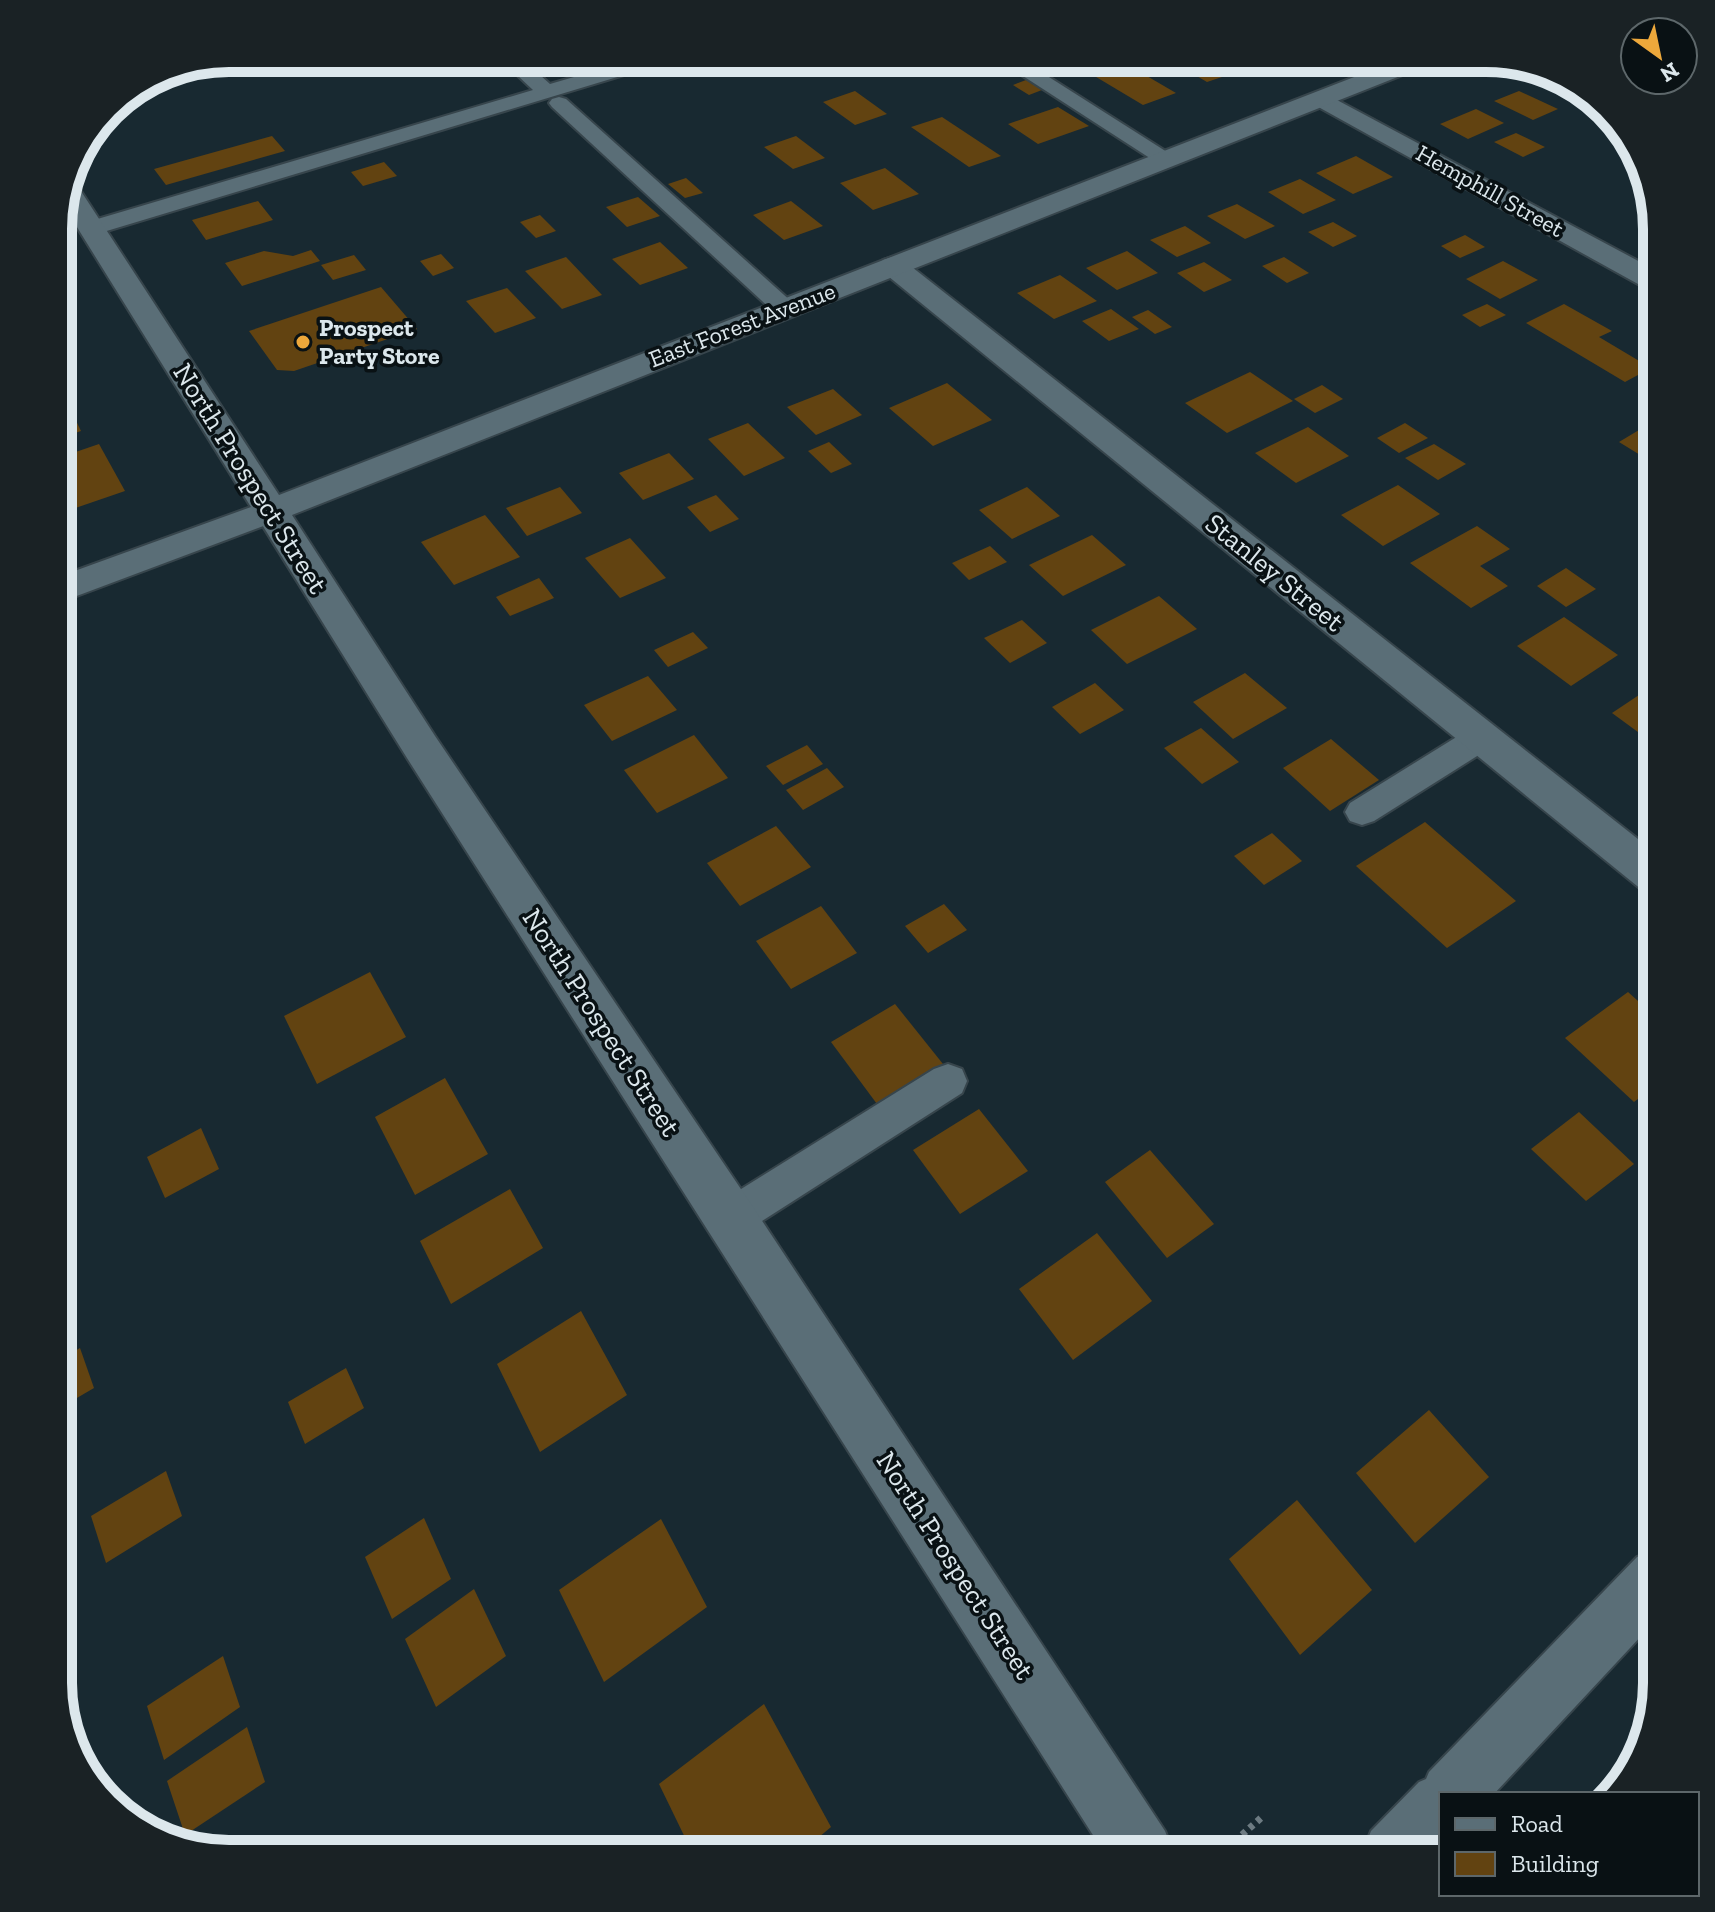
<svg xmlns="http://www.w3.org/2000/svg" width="1715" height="1912" font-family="'Zilla Slab',serif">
<rect width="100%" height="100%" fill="#182931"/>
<g fill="#624311">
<path d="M229,58H245L250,63L223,70L215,61Z"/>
<path d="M1028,58H1049L1060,65L1046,69Z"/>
<path d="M1083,58H1116L1176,93L1143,105L1071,62Z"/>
<path d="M1166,58H1222L1243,70L1207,82Z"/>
<path d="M209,62L218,73L187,80L178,68Z"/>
<path d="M1565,78L1587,97L1577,101L1545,86Z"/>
<path d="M1026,80L1042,90L1029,95L1013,85Z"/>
<path d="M855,91L887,114L855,125L823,102Z"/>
<path d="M1519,91L1558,109L1533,120L1494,101Z"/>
<path d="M1058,107L1089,126L1038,144L1008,124Z"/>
<path d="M1476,109L1504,123L1468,139L1440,124Z"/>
<path d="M1605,113L1621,125L1622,128L1615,131L1591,119Z"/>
<path d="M942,117L1001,156L969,167L911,127Z"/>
<path d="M1516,133L1545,147L1523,157L1494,142Z"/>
<path d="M272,136L285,151L166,185L154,169Z"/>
<path d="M796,136L825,158L793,169L764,147Z"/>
<path d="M1356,156L1393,177L1353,194L1316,173Z"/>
<path d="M384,162L397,176L363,186L351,172Z"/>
<path d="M885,168L919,194L873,210L840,183Z"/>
<path d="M686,178L703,193L685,198L668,184Z"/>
<path d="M1300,179L1336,200L1303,214L1268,192Z"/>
<path d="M638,197L660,216L627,227L606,207Z"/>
<path d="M258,201L273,220L206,240L192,220Z"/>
<path d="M791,201L823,226L784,240L753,215Z"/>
<path d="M1237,204L1275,226L1245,239L1207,216Z"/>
<path d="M540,215L556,231L536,238L520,222Z"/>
<path d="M1333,222L1357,236L1333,247L1308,232Z"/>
<path d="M1185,226L1211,243L1177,257L1150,240Z"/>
<path d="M1465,235L1485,247L1460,258L1441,246Z"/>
<path d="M660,242L688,268L640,285L612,259Z"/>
<path d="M311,250L320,261L242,286L225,263L264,251L293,256Z"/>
<path d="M1127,251L1158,273L1117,290L1086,268Z"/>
<path d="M441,254L454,268L433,276L420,261Z"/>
<path d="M354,255L366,270L333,280L321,265Z"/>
<path d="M566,257L602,295L562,309L525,271Z"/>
<path d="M1284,257L1309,273L1287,283L1262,266Z"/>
<path d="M1503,261L1538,280L1500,299L1466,279Z"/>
<path d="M1204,262L1232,280L1204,292L1177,273Z"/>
<path d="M1060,275L1097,301L1054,319L1017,293Z"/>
<path d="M381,287L417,329L294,371L277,370L249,331Z"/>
<path d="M507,288L536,318L495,333L466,301Z"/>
<path d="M1487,304L1506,315L1480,327L1462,315Z"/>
<path d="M1564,304L1612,331L1599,337L1651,368L1625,382L1526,323Z"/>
<path d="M1111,309L1139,329L1109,341L1082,321Z"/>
<path d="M1148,310L1172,327L1155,334L1132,317Z"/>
<path d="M1250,372L1293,401L1227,433L1185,403Z"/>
<path d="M947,383L992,420L933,446L889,408Z"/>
<path d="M1322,385L1343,399L1315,413L1294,399Z"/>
<path d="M833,389L862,415L816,435L787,407Z"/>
<path d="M64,396L81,431L58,439V398Z"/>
<path d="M748,423L785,458L744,476L708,439Z"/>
<path d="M1405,423L1428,438L1399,453L1377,438Z"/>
<path d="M1649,424L1657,429V450L1645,458L1619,442Z"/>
<path d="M1308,427L1349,456L1296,483L1255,453Z"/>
<path d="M829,442L852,464L831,473L808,451Z"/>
<path d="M99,444L125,491L58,514V458Z"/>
<path d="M1434,444L1466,464L1438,480L1405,458Z"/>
<path d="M669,453L694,479L643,500L619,473Z"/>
<path d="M1398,485L1440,514L1383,546L1341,515Z"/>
<path d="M560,487L582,513L527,536L506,508Z"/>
<path d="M1027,487L1060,516L1012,539L979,510Z"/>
<path d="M716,495L739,519L710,532L687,507Z"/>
<path d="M485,515L520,557L454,585L421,542Z"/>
<path d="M1477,526L1510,549L1480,566L1508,586L1471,608L1410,563Z"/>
<path d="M1092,535L1126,565L1063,596L1029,565Z"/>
<path d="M630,538L666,578L620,598L585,558Z"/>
<path d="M990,546L1007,562L969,580L952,563Z"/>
<path d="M1566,568L1596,589L1566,607L1537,586Z"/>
<path d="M539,578L554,598L510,616L496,597Z"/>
<path d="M1159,596L1197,629L1127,664L1091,630Z"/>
<path d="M1564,617L1618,655L1571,686L1517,646Z"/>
<path d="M1022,620L1047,643L1010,663L984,638Z"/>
<path d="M693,632L708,648L668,667L654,650Z"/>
<path d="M1657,647V668L1642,657Z"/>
<path d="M1245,673L1287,708L1233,739L1193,702Z"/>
<path d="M648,676L677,710L612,741L584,705Z"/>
<path d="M1095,683L1124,710L1080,734L1052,707Z"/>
<path d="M1657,683V746L1612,713Z"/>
<path d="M1201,728L1239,762L1202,784L1164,748Z"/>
<path d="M694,735L728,778L657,813L624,770Z"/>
<path d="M1331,739L1379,780L1330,811L1283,768Z"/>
<path d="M807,745L823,764L783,785L766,766Z"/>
<path d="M827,768L844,787L803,810L786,790Z"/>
<path d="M1425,822L1516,901L1447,948L1356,866Z"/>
<path d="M776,826L811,867L740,906L707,863Z"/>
<path d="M1272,833L1302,861L1264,885L1234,856Z"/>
<path d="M58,867L77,914L58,923Z"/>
<path d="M944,904L967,930L928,953L905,926Z"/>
<path d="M821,906L857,953L791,989L756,941Z"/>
<path d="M370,972L406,1037L317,1084L284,1016Z"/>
<path d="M1628,992L1657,1018V1084L1634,1102L1565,1038Z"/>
<path d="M895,1004L943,1064L877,1104L831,1042Z"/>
<path d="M445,1078L488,1154L415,1195L375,1117Z"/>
<path d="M979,1109L1028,1171L960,1214L913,1150Z"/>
<path d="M1579,1112L1634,1164L1586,1201L1531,1149Z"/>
<path d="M201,1128L219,1169L165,1198L147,1157Z"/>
<path d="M1150,1150L1214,1224L1167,1258L1105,1182Z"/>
<path d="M510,1189L543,1248L451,1304L420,1241Z"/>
<path d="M1097,1233L1152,1301L1073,1360L1019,1289Z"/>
<path d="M581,1311L627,1395L540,1452L497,1364Z"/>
<path d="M80,1348L94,1388L58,1409V1361Z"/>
<path d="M346,1368L364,1408L305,1444L288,1402Z"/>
<path d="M1429,1410L1489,1477L1415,1543L1356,1473Z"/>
<path d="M166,1471L182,1516L106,1563L91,1516Z"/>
<path d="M1297,1500L1372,1590L1300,1655L1229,1559Z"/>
<path d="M424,1518L451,1579L392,1619L365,1557Z"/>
<path d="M661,1519L707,1607L604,1682L559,1590Z"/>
<path d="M474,1589L506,1656L436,1707L405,1639Z"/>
<path d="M223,1656L240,1707L164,1760L147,1706Z"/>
<path d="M764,1704L831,1827L799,1854H693L659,1784Z"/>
<path d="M247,1727L265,1782L185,1835L167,1781Z"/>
</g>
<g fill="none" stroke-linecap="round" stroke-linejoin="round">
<defs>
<g id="service">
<path d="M499,58H521L550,84L639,58H670L667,62L100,233H84L81,228L84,223L533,90Z"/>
<path d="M995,58H1019L1178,159L1167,165L1159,164Z"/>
<path d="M559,97L566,99L793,303L796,308L793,313H775L552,107L549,103L552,99Z"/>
<path d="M1482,725L1493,728L1498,737L1493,746L1374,821L1362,825L1350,821L1345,812L1350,803L1471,728Z"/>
<path d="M948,1064L962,1069L967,1081L962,1093L745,1232L731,1238L717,1232L711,1218L717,1204L934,1069Z"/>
</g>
<g id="minor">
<path d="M1322,92L1657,271V292L1647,289L1313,104L1310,99L1313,94Z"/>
<path d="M893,257L903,260L1657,854V895L1642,890L883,272L879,266L883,260Z"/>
<path d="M1657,1548V1619L1494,1794H1441V1850L1438,1854H1362L1371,1831L1419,1782L1426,1779L1429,1772L1637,1557Z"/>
</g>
<path id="tertiary" d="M273,499L285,502L290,510L285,518L58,603V577Z"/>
<path id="secondary" d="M1403,58H1437L1433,63L292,515L435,736L749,1201L1165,1831L1174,1854H1105L407,758L62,203L68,181L75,182L279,495Z"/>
</defs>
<use href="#service" stroke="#37454c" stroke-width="4"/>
<use href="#minor" stroke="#37454c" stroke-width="4"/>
<use href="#tertiary" stroke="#37454c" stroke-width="4"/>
<use href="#secondary" stroke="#37454c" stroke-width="4"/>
<path stroke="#6d7b82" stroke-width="7" stroke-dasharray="5 5" stroke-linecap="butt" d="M1227,1848L1261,1818"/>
<use href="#service" fill="#5a6e77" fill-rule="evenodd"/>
<use href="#minor" fill="#5a6e77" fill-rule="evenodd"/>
<use href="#tertiary" fill="#5a6e77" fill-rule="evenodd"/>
<use href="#secondary" fill="#5a6e77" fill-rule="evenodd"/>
</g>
<circle fill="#eda83b" stroke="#091114" stroke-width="3" cx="303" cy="342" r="8"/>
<g text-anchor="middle" stroke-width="7" stroke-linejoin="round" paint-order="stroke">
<g font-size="24" fill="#dce7ec" stroke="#091114">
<text transform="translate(1490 191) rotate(29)" y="8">Hemphill Street</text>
<text transform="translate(742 325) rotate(-21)" y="8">East Forest Avenue</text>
</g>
<g font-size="24" font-weight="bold" fill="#dce7ec" stroke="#091114" text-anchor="start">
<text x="319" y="336">Prospect<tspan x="319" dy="28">Party Store</tspan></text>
</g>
<g font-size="28" fill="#dce7ec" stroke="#091114">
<text transform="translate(251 478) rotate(58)" y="10">North Prospect Street</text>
<text transform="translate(1275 572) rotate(39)" y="10">Stanley Street</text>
<text transform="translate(602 1022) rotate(57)" y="10">North Prospect Street</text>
<text transform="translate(956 1565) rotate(57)" y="10">North Prospect Street</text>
</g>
</g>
<path d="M0 0H1715V1912H0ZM229 72H1486A157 157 0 0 1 1643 229V1683A157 157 0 0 1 1486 1840H229A157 157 0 0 1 72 1683V229A157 157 0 0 1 229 72Z" fill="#1a2225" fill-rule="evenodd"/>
<path fill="none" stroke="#dce7ec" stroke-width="10" d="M229 72H1486A157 157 0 0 1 1643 229V1683A157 157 0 0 1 1486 1840H229A157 157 0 0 1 72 1683V229A157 157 0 0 1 229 72Z"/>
<rect x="1439" y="1792" width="260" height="104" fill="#091114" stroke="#5d676a" stroke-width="2"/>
<rect x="1455" y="1818" width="40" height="12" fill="#5a6e77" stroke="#5d676a" stroke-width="2"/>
<text x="1511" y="1832" font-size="24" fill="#dce7ec">Road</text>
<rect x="1455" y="1852" width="40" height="24" fill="#624311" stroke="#5d676a" stroke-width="2"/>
<text x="1511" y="1872" font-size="24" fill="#dce7ec">Building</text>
<g transform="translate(1659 56) rotate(147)"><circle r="38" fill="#091114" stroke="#5d676a" stroke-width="2"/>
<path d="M0-6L14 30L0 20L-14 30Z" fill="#eda83b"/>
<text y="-12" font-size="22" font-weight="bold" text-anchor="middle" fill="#dce7ec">N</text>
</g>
</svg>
